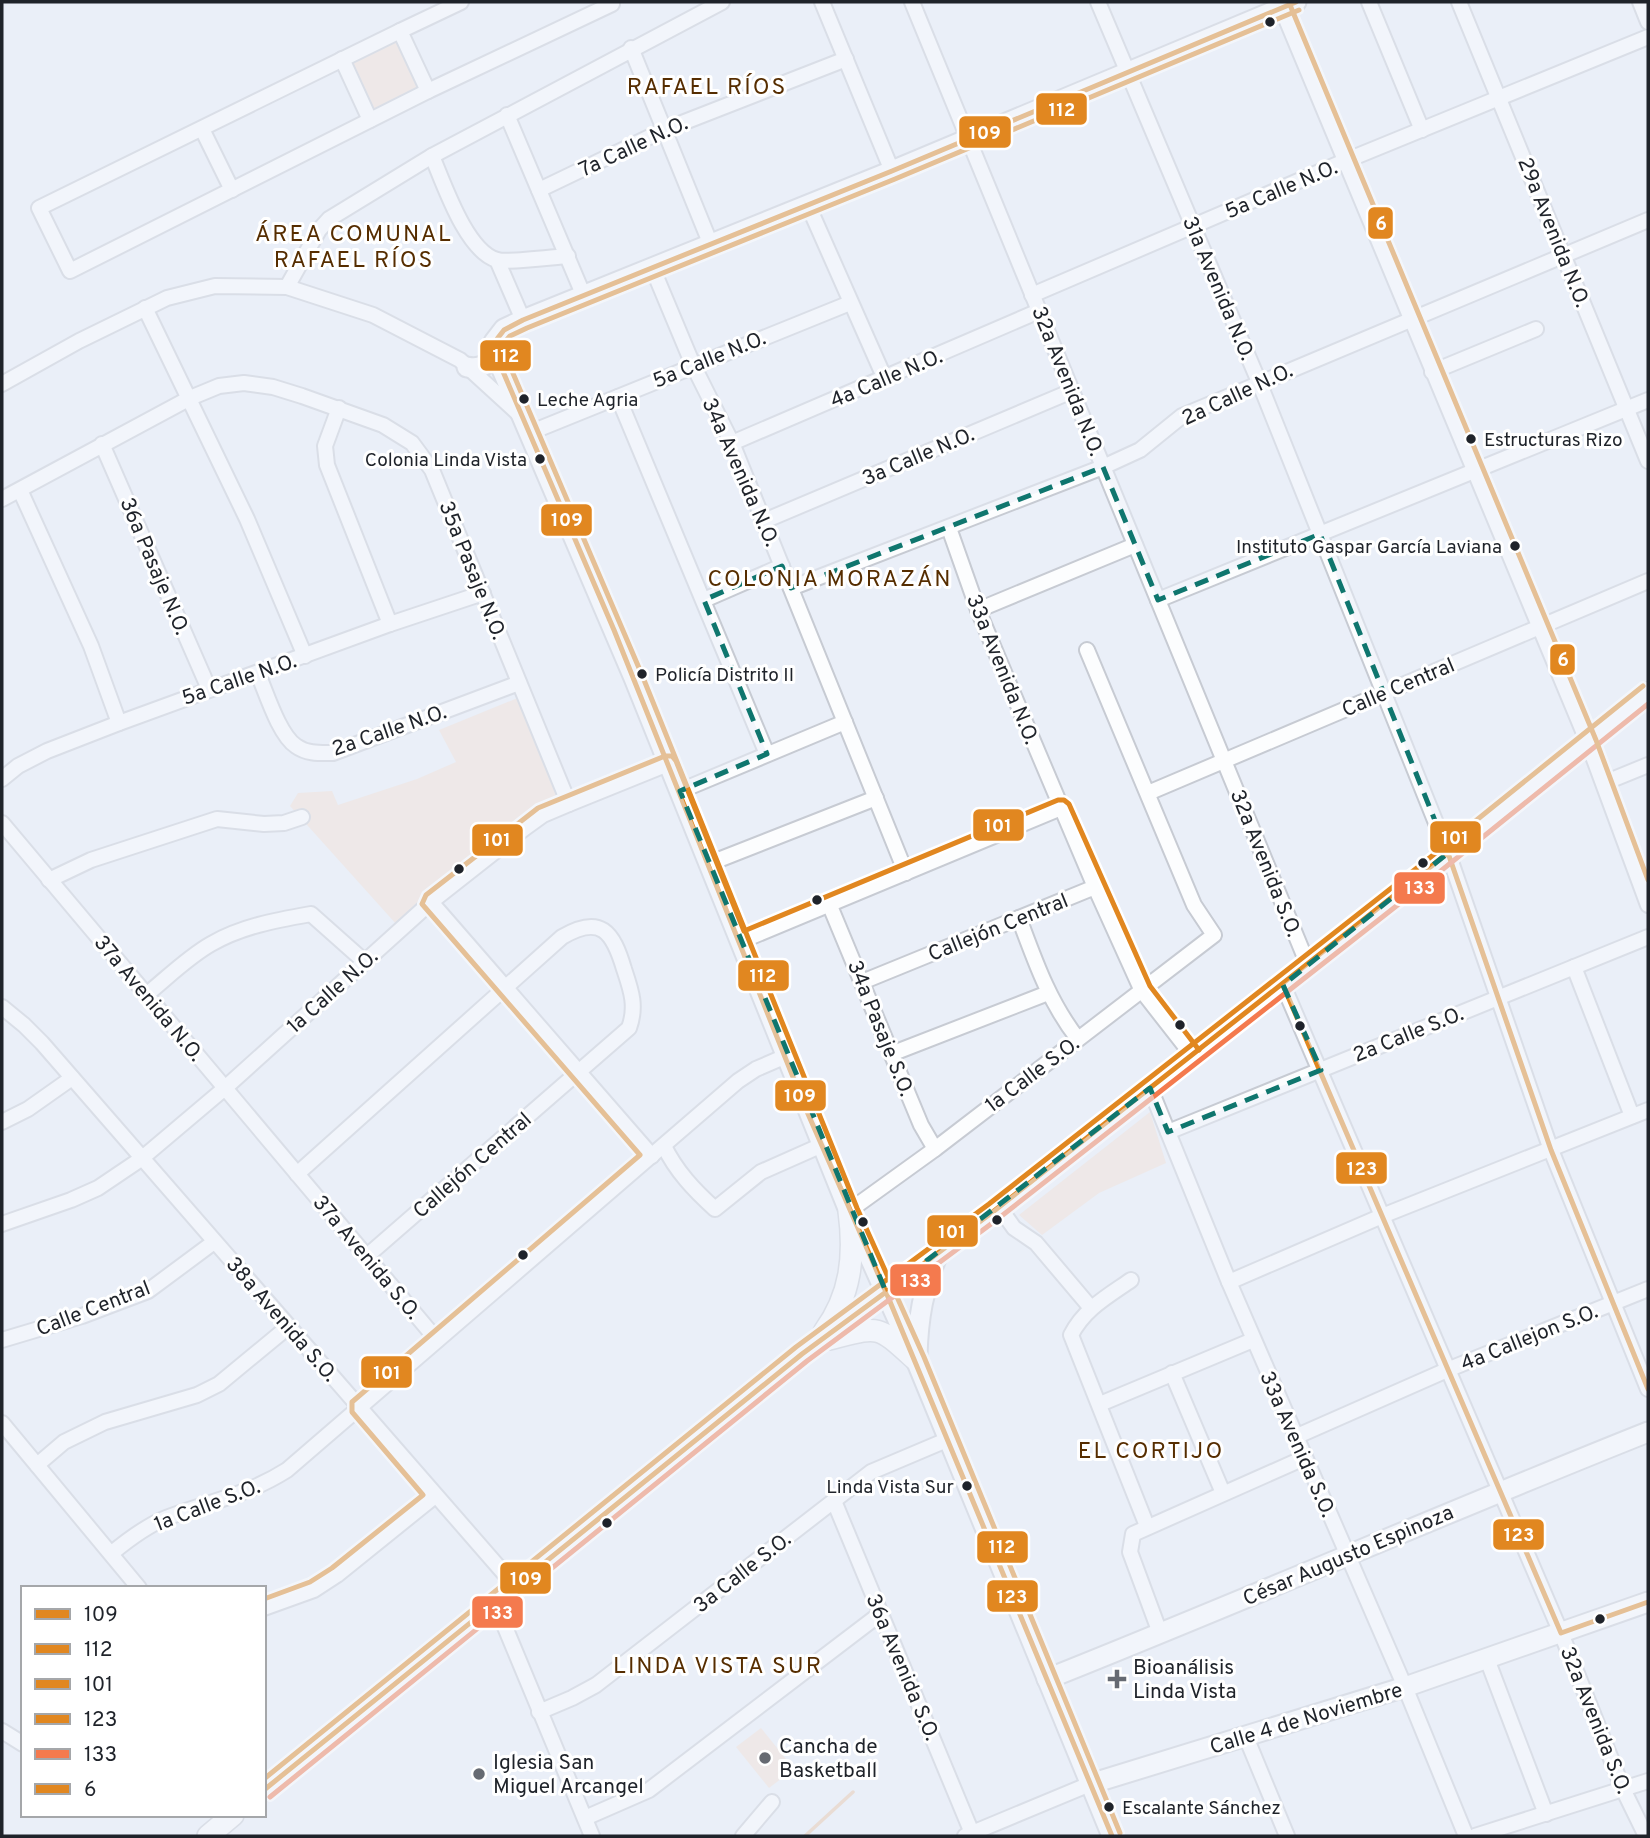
<svg xmlns="http://www.w3.org/2000/svg" width="1650" height="1838" font-family="Overpass,sans-serif">
<rect width="100%" height="100%" fill="#eaeff8"/>
<g fill="#f3e1d5">
<path d="M395,38L420,90L371,114L347,62Z"/>
<path d="M520,697L561,796L520,821L397,925L290,806L298,793L332,791L338,805L417,779L456,762L439,730Z"/>
<path d="M1150,1112L1166,1163L1099,1193L1042,1235L1019,1215Z"/>
<path d="M761,1728L794,1769L769,1788L736,1747Z"/>
</g>
<g fill="none" stroke-linecap="round" stroke-linejoin="round">
<path stroke="#e9c6a9" stroke-width="3.5" d="M805,1836L853,1792"/>
<defs>
<g id="street">
<path d="M461,2L400,31L428,91L612,4"/>
<path d="M822,2L892,171"/>
<path d="M912,2L1308,965"/>
<path d="M1098,2L1259,382L1448,853L1551,1150L1648,1389"/>
<path d="M1279,2L1588,743L1648,905"/>
<path d="M1369,2L1422,130"/>
<path d="M1459,2L1648,461"/>
<path d="M1640,2L1648,22"/>
<path d="M400,31L39,208L70,271L428,91"/>
<path d="M631,48L711,245"/>
<path d="M342,59L370,120"/>
<path d="M507,115L583,294"/>
<path d="M202,129L232,190"/>
<path d="M432,156C444,184 466,251 497,260C510,263 553,257 568,256"/>
<path d="M539,190L664,130L846,59"/>
<path d="M808,205L885,379"/>
<path d="M497,260L523,320"/>
<path d="M652,267L693,365L732,443L906,873"/>
<path d="M287,287L319,230L329,219L347,208L432,156L722,2"/>
<path d="M1032,295L1345,161L1648,37"/>
<path d="M145,308L247,519L305,656"/>
<path d="M1432,372L1536,329"/>
<path d="M2,384L79,341L167,298L215,286L287,287L373,315L460,360L519,414"/>
<path d="M618,397L767,754"/>
<path d="M339,408L325,446L327,465L390,624"/>
<path d="M529,433L850,303"/>
<path d="M732,443L1039,311"/>
<path d="M102,444L209,689"/>
<path d="M20,490L91,646L119,723"/>
<path d="M2,499L190,398L219,386L244,383L273,387L302,396L383,425L412,443L432,470L569,804"/>
<path d="M764,521L1072,391"/>
<path d="M949,528L978,610L1009,684L1095,887L1142,991L1192,1055"/>
<path d="M791,588L1103,467L1140,450L1182,416L1648,220"/>
<path d="M704,600L782,566"/>
<path d="M1158,600L1648,400"/>
<path d="M978,610L1135,545"/>
<path d="M258,674C266,692 279,735 296,746C307,754 320,753 333,753L519,683"/>
<path d="M2,779L18,766L47,751L119,723L390,624L483,593"/>
<path d="M1604,783L1648,765"/>
<path d="M680,791L845,722"/>
<path d="M1148,793L1648,581"/>
<path d="M2,823L437,1340"/>
<path d="M708,864L876,798"/>
<path d="M49,880L91,860L217,819L264,824L284,823L302,817"/>
<path d="M431,902L652,1156"/>
<path d="M830,906L921,1125L935,1149"/>
<path d="M1019,918C1035,961 1049,1002 1078,1039"/>
<path d="M739,942L1061,808"/>
<path d="M1574,967L1632,1116"/>
<path d="M862,982L1095,887"/>
<path d="M1283,985L1561,1633L1623,1789L1646,1836"/>
<path d="M146,995C167,978 188,957 211,944C242,926 277,920 311,914L365,962"/>
<path d="M2,1007L24,1025L42,1043L516,1587"/>
<path d="M891,1054L1048,993"/>
<path d="M1150,1088L1229,1282L1405,1687L1466,1836"/>
<path d="M2,1122L28,1109L72,1078"/>
<path d="M1168,1132L1648,937"/>
<path d="M664,1146C676,1171 694,1190 715,1209L761,1172L822,1145"/>
<path d="M297,1174L562,937C601,914 613,932 624,969C631,990 637,1006 629,1028L367,1256"/>
<path d="M999,1207L1014,1228L1036,1243L1091,1308"/>
<path d="M849,1211L935,1149L1214,935L1194,905L1087,650"/>
<path d="M2,1224L71,1200L98,1188L141,1159L225,1088L431,902L525,828L543,815L569,804L668,764"/>
<path d="M1131,1280C1108,1296 1084,1309 1071,1335L1147,1526"/>
<path d="M1229,1282L1382,1216L1648,1110"/>
<path d="M2,1340L82,1316L148,1291L214,1242"/>
<path d="M1172,1373L1223,1493"/>
<path d="M1100,1404L1253,1340"/>
<path d="M2,1423L139,1588"/>
<path d="M1295,1437L1447,1370L1648,1289"/>
<path d="M37,1465L64,1442L105,1422L197,1395L219,1384L288,1327"/>
<path d="M834,1501L972,1833"/>
<path d="M112,1553C129,1539 146,1526 166,1518C210,1501 246,1496 287,1470L738,1081L756,1069L786,1056"/>
<path d="M495,1603L592,1836"/>
<path d="M264,1608L314,1590L337,1575L435,1496"/>
<path d="M1160,1633L1130,1552L1133,1534L1304,1458"/>
<path d="M1487,1659L1546,1814"/>
<path d="M539,1712L572,1698L596,1685L871,1472L949,1439"/>
<path d="M2,1731L23,1744"/>
<path d="M1246,1737L1287,1836"/>
<path d="M585,1818L649,1790L880,1614"/>
<path d="M743,1836L772,1802"/>
<path d="M965,1836L1090,1784"/>
<path d="M1475,1836L1648,1781"/>
</g>
<g id="secondary">
<path d="M467,367C482,370 492,363 494,348"/>
<path d="M917,1356C918,1319 923,1288 938,1254"/>
<path d="M1047,1679C1248,1599 1447,1512 1648,1432"/>
<path d="M1090,1784L1405,1687L1648,1602"/>
<path d="M1112,1836L916,1360L849,1211L634,678L498,360L494,342L504,329L523,320L892,171L1296,2"/>
</g>
<g id="primary">
<path d="M824,1332C851,1295 855,1256 849,1211"/>
<path d="M829,1339C881,1326 876,1324 916,1360"/>
<path d="M264,1790L802,1354L994,1211L1427,871L1648,693"/>
<path d="M208,1836L233,1815"/>
</g>
</defs>
<use href="#street" stroke="#c7cbd3" stroke-width="18"/>
<use href="#secondary" stroke="#c7cbd3" stroke-width="23"/>
<use href="#primary" stroke="#c7cbd3" stroke-width="24"/>
<use href="#street" stroke="#fcfdfe" stroke-width="14"/>
<use href="#secondary" stroke="#fcfdfe" stroke-width="19"/>
<use href="#primary" stroke="#fcfdfe" stroke-width="21"/>
<defs>
<path id="bus-1" d="M264,1790L802,1354L886,1292L805,1107L614,630L498,360L497,339L504,330L523,320L892,171L1296,2"/>
<path id="bus-2" d="M1120,1833L924,1357L857,1208L642,675L506,357L503,344L510,336L527,328L895,179L1299,10"/>
<g id="bus-3">
<path d="M264,1599L310,1582L332,1568L423,1495L352,1412V1402L640,1155L422,904L426,895L538,808L665,756H672L676,761L744,931L1058,800H1064L1069,804L1150,986L1199,1050"/>
<path d="M264,1779L796,1347L989,1204L1422,864L1643,686"/>
</g>
<g id="bus-4">
<path d="M1283,985L1561,1633L1648,1602"/>
<path d="M1112,1836L886,1292L994,1211L1448,853L1551,1150L1648,1389"/>
</g>
<path id="bus-5" d="M270,1797L807,1361L999,1218L1432,878L1648,704"/>
<path id="bus-6" d="M1290,5L1596,740L1648,880"/>
</defs>
<use href="#bus-1" stroke="#fff" stroke-width="10"/>
<use href="#bus-2" stroke="#fff" stroke-width="10"/>
<use href="#bus-3" stroke="#fff" stroke-width="10"/>
<use href="#bus-4" stroke="#fff" stroke-width="10"/>
<use href="#bus-5" stroke="#fff" stroke-width="10"/>
<use href="#bus-6" stroke="#fff" stroke-width="10"/>
<use href="#bus-1" stroke="#e18720" stroke-width="5"/>
<use href="#bus-2" stroke="#e18720" stroke-width="5"/>
<use href="#bus-3" stroke="#e18720" stroke-width="5"/>
<use href="#bus-4" stroke="#e18720" stroke-width="5"/>
<use href="#bus-5" stroke="#f47a4e" stroke-width="5"/>
<use href="#bus-6" stroke="#e18720" stroke-width="5"/>
</g>
<path d="M0 0H1650V1838H0ZM1103,467L1158,600L1320,534L1448,853L1283,985L1321,1070L1168,1132L1150,1088L886,1292L680,791L767,754L704,600L782,566L791,588Z" fill="#eaeff8" fill-opacity=".55" fill-rule="evenodd"/>
<path fill="none" stroke="#0f766e" stroke-width="5" stroke-dasharray="14 9" stroke-linejoin="round" d="M1103,467L1158,600L1320,534L1448,853L1283,985L1321,1070L1168,1132L1150,1088L886,1292L680,791L767,754L704,600L782,566L791,588Z"/>
<g fill="#1f232a" stroke="#fff" stroke-width="2.5">
<circle cx="1270" cy="22" r="6"/>
<circle cx="524" cy="399" r="6"/>
<circle cx="1471" cy="439" r="6"/>
<circle cx="540" cy="459" r="6"/>
<circle cx="1515" cy="546" r="6"/>
<circle cx="642" cy="674" r="6"/>
<circle cx="1423" cy="863" r="6"/>
<circle cx="459" cy="869" r="6"/>
<circle cx="817" cy="900" r="6"/>
<circle cx="1180" cy="1025" r="6"/>
<circle cx="1300" cy="1026" r="6"/>
<circle cx="997" cy="1220" r="6"/>
<circle cx="863" cy="1222" r="6"/>
<circle cx="523" cy="1255" r="6"/>
<circle cx="967" cy="1486" r="6"/>
<circle cx="607" cy="1523" r="6"/>
<circle cx="1600" cy="1619" r="6"/>
<circle cx="1109" cy="1807" r="6"/>
</g>
<g fill="#666a72" stroke="#fff" stroke-width="2.5">
<path d="M1113.5 1668.5h7v7h7v7h-7v7h-7v-7h-7v-7h7z"/>
<circle cx="765" cy="1758" r="7"/>
<circle cx="479" cy="1774" r="7"/>
</g>
<g text-anchor="middle" stroke-width="6" stroke-linejoin="round" paint-order="stroke">
<g font-size="19" fill="#1f232a" stroke="#fff" text-anchor="start">
<text x="537" y="406">Leche Agria</text>
<text x="1484" y="446">Estructuras Rizo</text>
<text x="527" y="466" text-anchor="end">Colonia Linda Vista</text>
<text x="1502" y="553" text-anchor="end">Instituto Gaspar García Laviana</text>
<text x="655" y="681">Policía Distrito II</text>
<text x="954" y="1493" text-anchor="end">Linda Vista Sur</text>
<text x="1122" y="1814">Escalante Sánchez</text>
</g>
<g font-size="21" fill="#1f232a" stroke="#fff">
<text transform="translate(633 146) rotate(-25)" y="7">7a Calle N.O.</text>
<text transform="translate(1281 189) rotate(-23)" y="7">5a Calle N.O.</text>
<text transform="translate(1554 232) rotate(68)" y="7">29a Avenida N.O.</text>
<text transform="translate(1219 288) rotate(67)" y="7">31a Avenida N.O.</text>
<text transform="translate(709 359) rotate(-22)" y="7">5a Calle N.O.</text>
<text transform="translate(886 378) rotate(-23)" y="7">4a Calle N.O.</text>
<text transform="translate(1068 381) rotate(68)" y="7">32a Avenida N.O.</text>
<text transform="translate(1237 394) rotate(-25)" y="7">2a Calle N.O.</text>
<text transform="translate(918 456) rotate(-23)" y="7">3a Calle N.O.</text>
<text transform="translate(741 472) rotate(66)" y="7">34a Avenida N.O.</text>
<text transform="translate(155 566) rotate(67)" y="7">36a Pasaje N.O.</text>
<text transform="translate(473 570) rotate(68)" y="7">35a Pasaje N.O.</text>
<text transform="translate(1003 669) rotate(68)" y="7">33a Avenida N.O.</text>
<text transform="translate(239 679) rotate(-19)" y="7">5a Calle N.O.</text>
<text transform="translate(1398 687) rotate(-23)" y="7">Calle Central</text>
<text transform="translate(389 730) rotate(-19)" y="7">2a Calle N.O.</text>
<text transform="translate(1266 863) rotate(68)" y="7">32a Avenida S.O.</text>
<text transform="translate(998 927) rotate(-22)" y="7">Callejón Central</text>
<text transform="translate(332 991) rotate(-42)" y="7">1a Calle N.O.</text>
<text transform="translate(149 998) rotate(50)" y="7">37a Avenida N.O.</text>
<text transform="translate(881 1028) rotate(68)" y="7">34a Pasaje S.O.</text>
<text transform="translate(1408 1034) rotate(-22)" y="7">2a Calle S.O.</text>
<text transform="translate(1032 1074) rotate(-37)" y="7">1a Calle S.O.</text>
<text transform="translate(472 1165) rotate(-41)" y="7">Callejón Central</text>
<text transform="translate(367 1257) rotate(50)" y="7">37a Avenida S.O.</text>
<text transform="translate(93 1308) rotate(-21)" y="7">Calle Central</text>
<text transform="translate(282 1319) rotate(49)" y="7">38a Avenida S.O.</text>
<text transform="translate(1529 1337) rotate(-22)" y="7">4a Callejon S.O.</text>
<text transform="translate(1298 1444) rotate(66)" y="7">33a Avenida S.O.</text>
<text transform="translate(207 1505) rotate(-21)" y="7">1a Calle S.O.</text>
<text transform="translate(1348 1555) rotate(-23)" y="7">César Augusto Espinoza</text>
<text transform="translate(742 1572) rotate(-38)" y="7">3a Calle S.O.</text>
<text transform="translate(903 1667) rotate(67)" y="7">36a Avenida S.O.</text>
<text transform="translate(1306 1718) rotate(-17)" y="7">Calle 4 de Noviembre</text>
<text transform="translate(1596 1720) rotate(68)" y="7">32a Avenida S.O.</text>
</g>
<g font-size="21" fill="#1f232a" stroke="#fff" text-anchor="start">
<text x="1133" y="1674">Bioanálisis<tspan x="1133" dy="24">Linda Vista</tspan></text>
<text x="779" y="1753">Cancha de<tspan x="779" dy="24">Basketball</tspan></text>
<text x="493" y="1769">Iglesia San<tspan x="493" dy="24">Miguel Arcangel</tspan></text>
</g>
<g font-size="23" letter-spacing="2" fill="#562d00" stroke="#fff">
<text x="707" y="94">RAFAEL RÍOS</text>
<text x="354" y="241">ÁREA COMUNAL<tspan x="354" dy="26">RAFAEL RÍOS</tspan></text>
<text x="830" y="586">COLONIA MORAZÁN</text>
<text x="1151" y="1458">EL CORTIJO</text>
<text x="718" y="1673">LINDA VISTA SUR</text>
</g>
</g>
<g stroke="#fff" stroke-width="2.5">
<rect x="1035" y="92" width="53" height="34" rx="7" fill="#e18720"/>
<rect x="958" y="115" width="54" height="34" rx="7" fill="#e18720"/>
<rect x="1367" y="206" width="27" height="34" rx="7" fill="#e18720"/>
<rect x="479" y="339" width="53" height="33" rx="7" fill="#e18720"/>
<rect x="540" y="503" width="53" height="34" rx="7" fill="#e18720"/>
<rect x="1549" y="643" width="27" height="33" rx="7" fill="#e18720"/>
<rect x="972" y="808" width="53" height="34" rx="7" fill="#e18720"/>
<rect x="1429" y="820" width="53" height="34" rx="7" fill="#e18720"/>
<rect x="471" y="823" width="53" height="34" rx="7" fill="#e18720"/>
<rect x="1393" y="871" width="53" height="34" rx="7" fill="#f47a4e"/>
<rect x="737" y="959" width="53" height="33" rx="7" fill="#e18720"/>
<rect x="774" y="1079" width="53" height="33" rx="7" fill="#e18720"/>
<rect x="1335" y="1151" width="53" height="34" rx="7" fill="#e18720"/>
<rect x="926" y="1214" width="53" height="34" rx="7" fill="#e18720"/>
<rect x="889" y="1263" width="53" height="34" rx="7" fill="#f47a4e"/>
<rect x="360" y="1355" width="53" height="34" rx="7" fill="#e18720"/>
<rect x="1492" y="1518" width="53" height="33" rx="7" fill="#e18720"/>
<rect x="976" y="1530" width="53" height="34" rx="7" fill="#e18720"/>
<rect x="499" y="1561" width="53" height="34" rx="7" fill="#e18720"/>
<rect x="986" y="1579" width="53" height="34" rx="7" fill="#e18720"/>
<rect x="471" y="1595" width="53" height="34" rx="7" fill="#f47a4e"/>
</g>
<g font-size="19" text-anchor="middle" font-weight="bold" fill="#fff">
<text x="1062" y="116">112</text>
<text x="985" y="139">109</text>
<text x="1381" y="230">6</text>
<text x="506" y="362">112</text>
<text x="567" y="526">109</text>
<text x="1563" y="666">6</text>
<text x="998" y="832">101</text>
<text x="1455" y="844">101</text>
<text x="497" y="846">101</text>
<text x="1420" y="894">133</text>
<text x="763" y="982">112</text>
<text x="800" y="1102">109</text>
<text x="1362" y="1175">123</text>
<text x="952" y="1238">101</text>
<text x="916" y="1287">133</text>
<text x="387" y="1379">101</text>
<text x="1519" y="1541">123</text>
<text x="1002" y="1553">112</text>
<text x="526" y="1585">109</text>
<text x="1012" y="1603">123</text>
<text x="498" y="1619">133</text>
</g>
<rect width="1650" height="1838" fill="none" stroke="#1f232a" stroke-width="7"/>
<rect x="21" y="1586" width="245" height="231" fill="#ffffff" stroke="#a5a7aa" stroke-width="2"/>
<rect x="35" y="1609" width="35" height="10" fill="#e18720" stroke="#a5a7aa" stroke-width="2"/>
<text x="84" y="1621" font-size="21" fill="#1f232a">109</text>
<rect x="35" y="1644" width="35" height="10" fill="#e18720" stroke="#a5a7aa" stroke-width="2"/>
<text x="84" y="1656" font-size="21" fill="#1f232a">112</text>
<rect x="35" y="1679" width="35" height="10" fill="#e18720" stroke="#a5a7aa" stroke-width="2"/>
<text x="84" y="1691" font-size="21" fill="#1f232a">101</text>
<rect x="35" y="1714" width="35" height="10" fill="#e18720" stroke="#a5a7aa" stroke-width="2"/>
<text x="84" y="1726" font-size="21" fill="#1f232a">123</text>
<rect x="35" y="1749" width="35" height="10" fill="#f47a4e" stroke="#a5a7aa" stroke-width="2"/>
<text x="84" y="1761" font-size="21" fill="#1f232a">133</text>
<rect x="35" y="1784" width="35" height="10" fill="#e18720" stroke="#a5a7aa" stroke-width="2"/>
<text x="84" y="1796" font-size="21" fill="#1f232a">6</text>
</svg>
